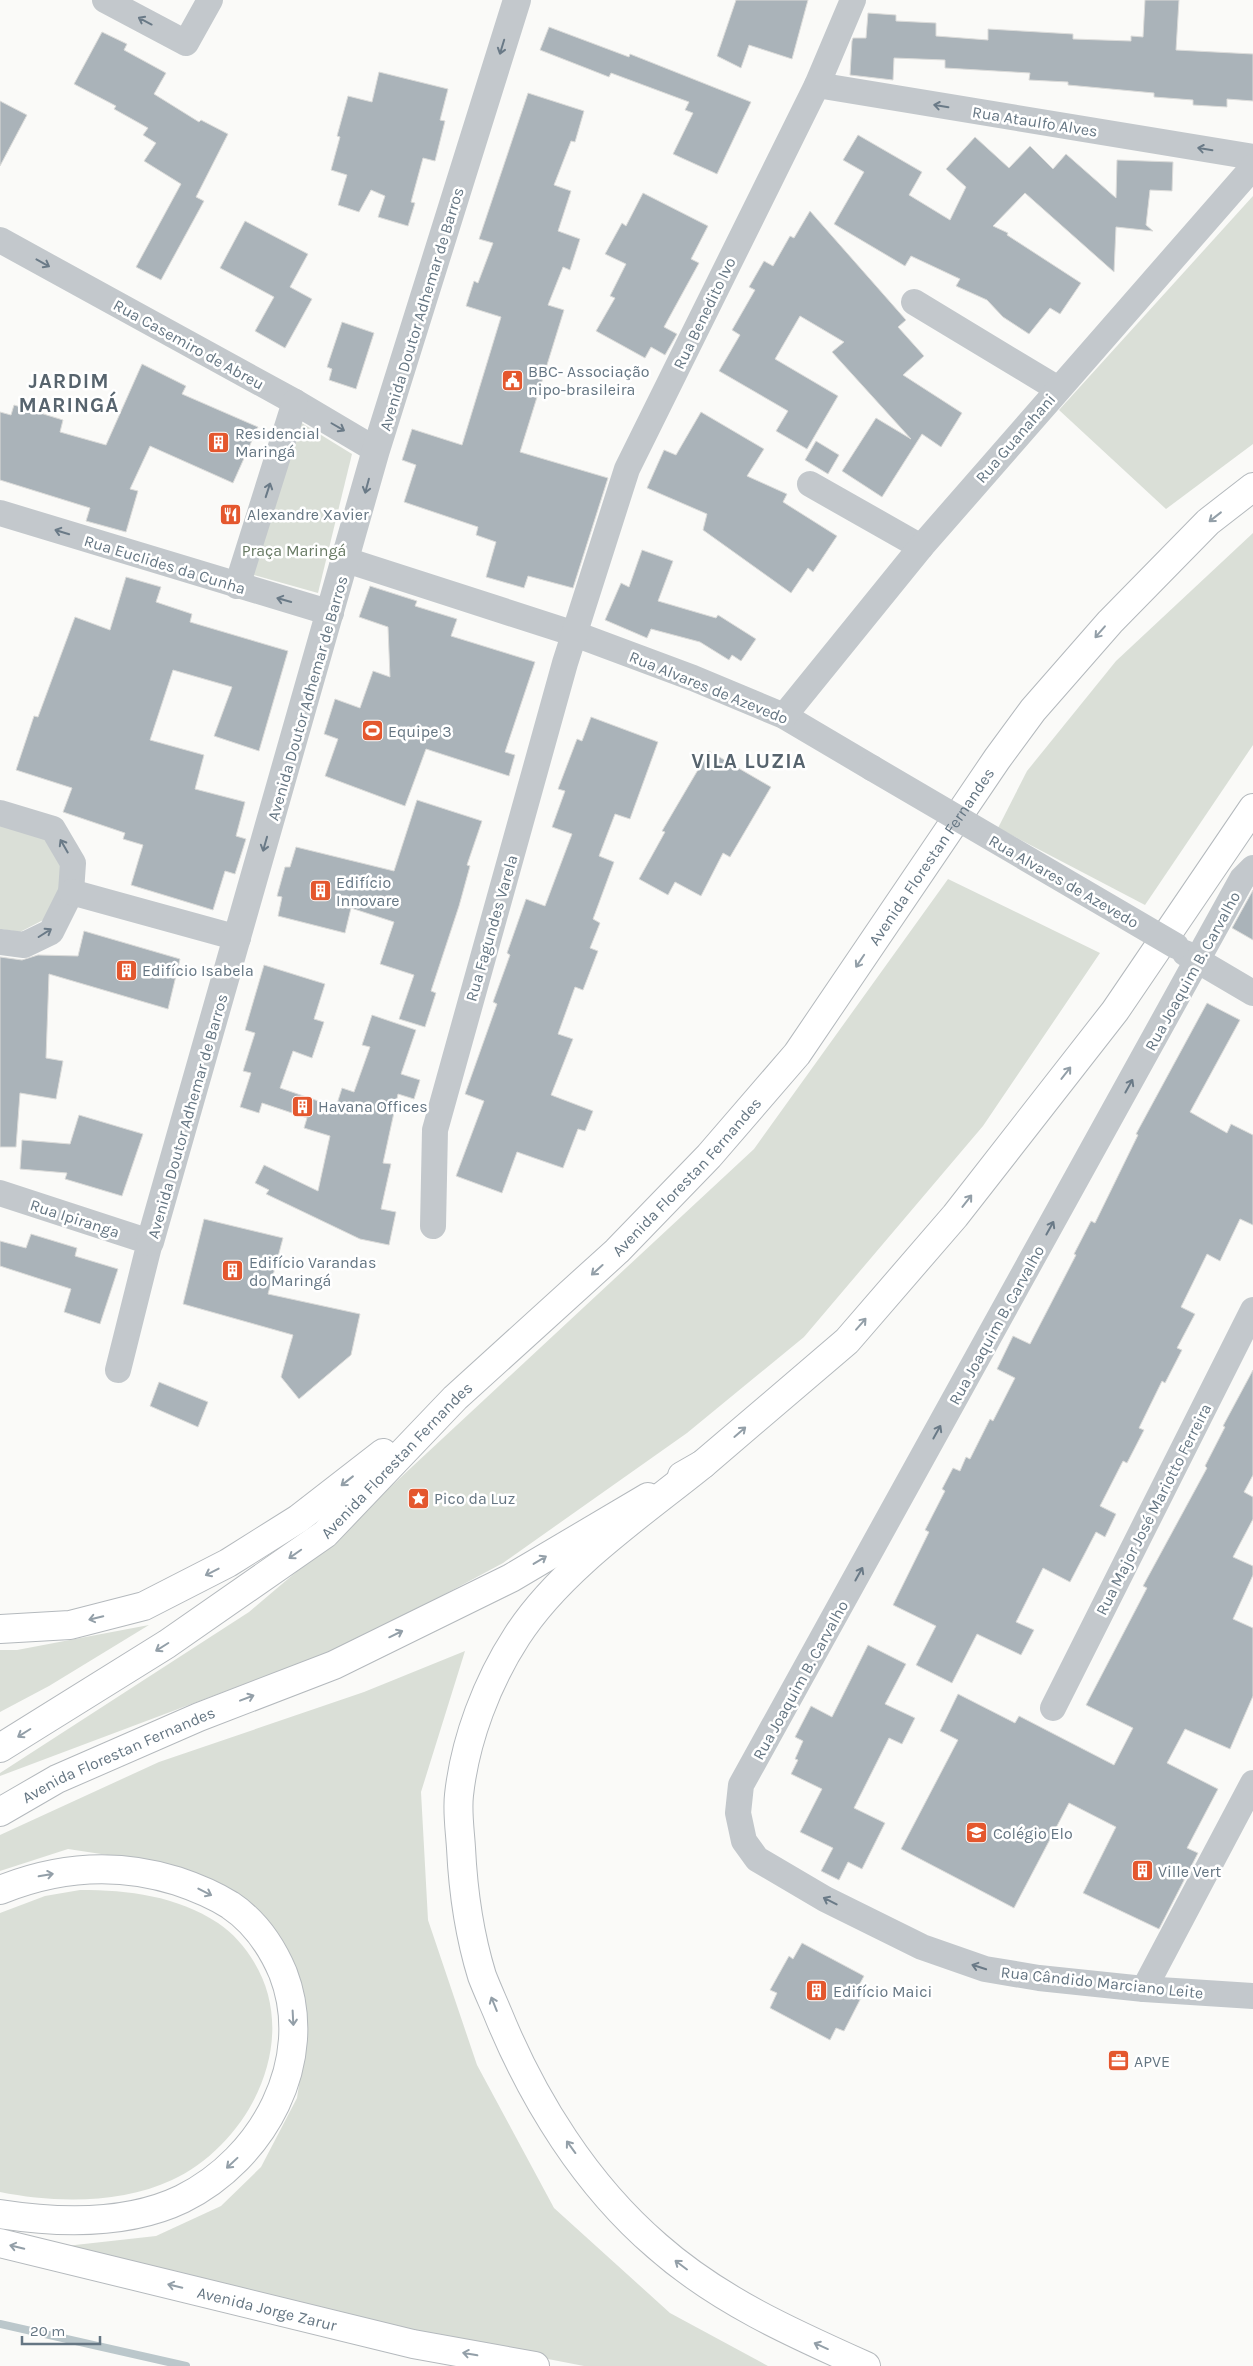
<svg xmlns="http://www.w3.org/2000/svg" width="1253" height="2366" font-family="Karla,sans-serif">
<rect width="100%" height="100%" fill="#fafaf8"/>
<g fill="#dadfd7">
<path d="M1253,196V444L1166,509L1059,410Z"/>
<path d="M300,422L352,454L318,593L250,574Z"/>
<path d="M1253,533V745L1145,905L998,828L1027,771L1116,661Z"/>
<path d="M0,822L48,836L63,866L61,891L47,918L20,932L0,929Z"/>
<path d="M948,879L1100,953L983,1126L804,1337L687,1433L503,1563L354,1643L0,1776V1773L249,1612L328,1545L754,1149Z"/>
<path d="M149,1625L49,1686L0,1712V1650H17Z"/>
<path d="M465,1651L421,1792L428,1920L477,2065L554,2208L670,2313L768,2366H584L501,2350L57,2247L156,2236L221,2206L261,2167L297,2098L308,2025L291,1958L263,1914L204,1879L134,1859L68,1849L0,1871V1835L159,1762L364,1692Z"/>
<path d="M80,1890C129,1890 177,1896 218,1923C233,1933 245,1947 254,1962C302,2041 249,2144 172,2180C121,2204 54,2203 0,2192V1913L45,1896Z"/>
</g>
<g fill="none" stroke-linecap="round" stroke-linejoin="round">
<path stroke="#bbc7cb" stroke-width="8" d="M0,2324L186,2366"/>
</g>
<g fill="#aab3b9" stroke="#dcdcda">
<path d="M736,0H808L792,59L749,45L741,68L717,56Z"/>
<path d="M1145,0H1179L1176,50L1253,54V101L1227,99V107L1193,105V100L1154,97V93L1068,85V82L1029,80L1030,73L945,68V60L894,58L893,80L850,75L852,41L853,38H866L868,13L896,15V21L936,23V36L988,40V29L1073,34V39L1131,41V36L1143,37Z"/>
<path d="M549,27L629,57L630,54L751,102L717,174L673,154L693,113L685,110L689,102L611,73L609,77L540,50Z"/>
<path d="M102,32L127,44L124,50L166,73L154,94L199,122L201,120L228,134L196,197L204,201L161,280L136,267L181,184L144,161L156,143L143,135L148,128L114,109L116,106L74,84Z"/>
<path d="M379,72L448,89L440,120L445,121L435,161L423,158L411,202L415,203L408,226L378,217L385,196L371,190L359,212L338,205L347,175L331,170L340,137L337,136L348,96L372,102Z"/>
<path d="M528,93L584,111L575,142L571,141L554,185L571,191L558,231L580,239L570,270L563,267L548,305L564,310L520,452L608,478L573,588L528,576L524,588L486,577L496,542L476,535L478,527L404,502L416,465L402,460L412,429L462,445L501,317L466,306L474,281L478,283L493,243L479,239Z"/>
<path d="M0,101L27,115L0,166Z"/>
<path d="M858,135L922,172L909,195L950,220L966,187L946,169L975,137L1009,168L1030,146L1053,169L1066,154L1116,198L1117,160L1173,162L1172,191L1150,190L1146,225L1153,231L1116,227L1114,272L1025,193L993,226L1008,233L1007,235L1081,283L1060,314L1050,308L1029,334L1003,317L987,300L956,286L960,279L911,256L905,266L834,224L864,172L843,160Z"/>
<path d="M643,193L708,226L691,259L699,263L664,327L677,334L665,355L651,347L645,358L596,331L615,298L610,296L626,264L605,254L622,223L626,226Z"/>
<path d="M810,211L906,320L898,327L924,356L903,375L962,413L941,447L922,434L882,497L842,471L876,418L911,439L832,352L844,342L800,316L775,359L838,396L807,449L776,431L788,411L719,371L740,335L732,330L755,290L749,287L764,261L773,266L790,236L794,238Z"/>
<path d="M245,221L308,254L290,287L312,299L285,348L255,331L274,297L220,268Z"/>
<path d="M342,322L374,333L356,389L329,380L332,369L327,367Z"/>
<path d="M142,364L186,386L182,394L258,427L233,483L150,446L130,489L138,491L126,532L86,521L90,508L0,480V412L11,415L14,405L63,420L60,432L106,445Z"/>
<path d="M701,412L764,449L747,476L787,494L783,502L837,536L813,572L808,568L791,593L703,530L707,514L647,488L664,450L676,455Z"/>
<path d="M816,441L839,455L828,474L805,460Z"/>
<path d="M642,550L673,561L658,601L716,618L718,615L756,639L741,661L732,655L729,660L700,642L651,629L647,638L605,620L621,583L629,587Z"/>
<path d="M126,577L161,587L156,602L192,614L190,622L288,651L259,751L214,736L232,687L173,670L150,740L204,755L195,789L245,802L236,836L246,839L235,874L225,871L213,910L131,885L143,845L123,839L125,833L63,812L72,788L16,770L34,716L38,717L75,617L110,630Z"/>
<path d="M370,586L417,601L415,606L457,619L451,636L535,662L505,752L515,755L509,776L426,749L405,806L325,776L338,739L324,734L335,699L360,708L373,671L390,677L388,627L359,617Z"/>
<path d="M591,717L658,742L630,819L615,814L599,856L614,862L593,919L600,923L590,948L598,951L583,990L575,987L558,1034L573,1039L551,1095L593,1111L585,1131L578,1129L563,1168L517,1152L502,1193L456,1176L484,1101L465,1094L497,1004L493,1002L510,955L507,953L526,899L545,906L572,834L552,827L565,791L558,789L577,739L582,741Z"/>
<path d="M709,751L771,787L730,857L723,853L701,896L675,882L668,895L639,879L665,832L662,831Z"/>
<path d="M417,800L482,821L467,865L470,866L459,906L431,991L436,993L425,1027L399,1019L414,975L380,964L394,922L351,908L345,933L278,916L282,897L277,896L285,867H290L296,847L394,871Z"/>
<path d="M1253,890V940L1232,928Z"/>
<path d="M84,931L180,959L168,1009L49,974L46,1058L63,1061L56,1099L20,1093L16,1147H0V957L22,960L38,955L78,956Z"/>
<path d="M264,965L325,984L314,1019L324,1022L312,1058L293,1051L280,1088L336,1107L342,1088L354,1092L370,1047L362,1045L372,1015L416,1030L401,1074L420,1080L414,1099L398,1094L383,1163L391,1164L381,1209L396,1212L389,1245L360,1239L266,1194L269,1190L255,1183L264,1165L318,1191L330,1136L304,1128L307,1118L262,1103L259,1113L240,1107L251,1073L243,1071L255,1033L245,1030Z"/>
<path d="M1207,1003L1240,1020L1190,1112L1227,1133L1231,1124L1253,1135V1225L1240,1219L1220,1261L1207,1254L1181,1307L1195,1314L1177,1348L1182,1350L1165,1383L1162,1381L1139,1428L1144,1430L1127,1463L1123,1461L1100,1506L1116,1514L1105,1537L1096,1532L1070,1582L1043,1568L1016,1622L1034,1630L1021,1655L977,1634L952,1683L916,1665L936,1626L893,1605L929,1532L925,1530L945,1491L942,1489L953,1468L960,1471L966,1457L970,1459L990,1419L993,1421L1015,1378L997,1369L1013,1336L1030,1344L1076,1255L1074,1254L1091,1221L1095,1223L1138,1135L1136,1134Z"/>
<path d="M79,1115L143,1134L122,1196L65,1179L67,1173L20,1169L22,1140L70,1144Z"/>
<path d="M204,1219L283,1238L268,1294L360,1314L351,1355L299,1399L281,1377L293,1335L183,1304Z"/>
<path d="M31,1234L77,1248L75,1256L118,1269L100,1324L64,1312L71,1289L0,1266V1241L26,1248Z"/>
<path d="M1253,1370V1475L1244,1492L1253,1497V1519L1233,1557L1253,1566V1575L1233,1619L1253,1628V1696L1230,1749L1185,1729L1167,1763L1218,1789L1187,1848L1198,1853L1159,1929L1083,1893L1116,1827L1069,1803L1014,1908L901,1849L958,1740L940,1731L958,1694L1015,1723L1019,1716L1114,1765L1133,1728L1086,1705L1147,1588L1143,1586L1207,1468L1205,1466L1225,1427L1223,1426Z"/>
<path d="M159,1382L208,1402L198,1427L150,1406Z"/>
<path d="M868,1645L906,1664L885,1704L915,1718L902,1744L889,1738L854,1808L885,1823L862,1869L848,1862L839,1880L821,1871L833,1848L800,1832L822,1789L791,1774L798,1760L795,1759L803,1741L795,1737L811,1706L832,1717Z"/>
<path d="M802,1943L864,1976L857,1989L864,1992L844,2031L836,2028L830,2040L770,2008L777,1993L770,1990L789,1956L793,1959Z"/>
</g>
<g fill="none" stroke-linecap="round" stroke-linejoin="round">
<defs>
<g id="trunk">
<path d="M682,1476L703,1464L847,1341L955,1216L1115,1011L1253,808"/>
<path d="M0,1629L70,1625L144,1606L228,1563L298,1519L383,1453"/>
<path id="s1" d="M0,1748L167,1644L325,1534L455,1398L617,1251L709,1156L797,1054L997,759L1033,710L1110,622L1208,522L1253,487"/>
<path id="s2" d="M0,1812L57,1779L199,1717L334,1665L511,1578L648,1497"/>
</g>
<g id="motorway">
<path d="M703,1464C641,1514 560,1569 517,1636C487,1682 465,1740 459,1795C457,1812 460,1831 461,1848C463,1889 470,1937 482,1976C487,1989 493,2002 498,2014C533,2100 586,2185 657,2246C718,2300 792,2333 866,2366"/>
<path d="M0,1890C57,1867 117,1862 177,1881C195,1887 214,1895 230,1905C254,1921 272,1947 283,1973C317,2061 263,2159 182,2199C128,2225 58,2223 0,2214"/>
<path id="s3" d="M0,2243L413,2344L535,2366"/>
</g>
</defs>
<use href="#trunk" stroke="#b4b9bd" stroke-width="30"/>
<use href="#motorway" stroke="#b4b9bd" stroke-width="30"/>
<g stroke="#c3c8cc" stroke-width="26">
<path d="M105,0L186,43L210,0"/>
<path d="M817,85L1253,157"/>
<path d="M0,240L295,402L376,450"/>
<path d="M914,302L1058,389"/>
<path d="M810,484L921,547"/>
<path d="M0,513L331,613"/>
<path d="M346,560L575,634L693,678L784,716L872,768"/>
<path d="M237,586L295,402"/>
<path d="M784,716L921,547L1253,167"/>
<path d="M0,813L53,829L73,863L71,892L51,932L24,945L0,942"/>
<path d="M1253,868L1242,879L741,1785L738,1813L744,1841L757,1859L825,1899L922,1947L985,1969L1039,1978L1144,1989L1253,1996"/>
<path d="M71,892L238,938"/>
<path d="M1185,953L1253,993"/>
<path d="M0,1193L150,1242L118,1370"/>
<path d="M433,1226L435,1130L565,663L627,469L817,85L853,0"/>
<path d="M1053,1708L1253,1310"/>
<path d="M1144,1989L1253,1783"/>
</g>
<path stroke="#c3c8cc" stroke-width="28" d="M150,1242L376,450L517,0"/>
<use href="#trunk" stroke="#fff" stroke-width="28"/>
<use href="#motorway" stroke="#fff" stroke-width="28"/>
<path stroke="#c3c8cc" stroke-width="26" d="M872,768L1176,946"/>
</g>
<defs><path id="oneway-shaft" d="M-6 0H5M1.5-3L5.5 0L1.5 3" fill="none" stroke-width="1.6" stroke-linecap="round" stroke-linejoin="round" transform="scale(1.25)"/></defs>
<g stroke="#6a7a87">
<use href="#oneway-shaft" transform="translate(145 21) rotate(-152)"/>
<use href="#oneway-shaft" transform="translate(502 47) rotate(107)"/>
<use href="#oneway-shaft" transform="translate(941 106) rotate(-171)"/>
<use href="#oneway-shaft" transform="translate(1205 149) rotate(-171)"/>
<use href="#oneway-shaft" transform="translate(43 263) rotate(29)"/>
<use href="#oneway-shaft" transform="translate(338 427) rotate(30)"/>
<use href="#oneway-shaft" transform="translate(367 486) rotate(105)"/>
<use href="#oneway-shaft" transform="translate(268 490) rotate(-72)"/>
<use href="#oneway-shaft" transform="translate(62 532) rotate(-163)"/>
<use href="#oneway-shaft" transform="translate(284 600) rotate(-164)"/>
<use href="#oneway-shaft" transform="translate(265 844) rotate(106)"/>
<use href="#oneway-shaft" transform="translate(64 846) rotate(-120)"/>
<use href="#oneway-shaft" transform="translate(45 933) rotate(-32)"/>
<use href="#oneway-shaft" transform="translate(1129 1086) rotate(-61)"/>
<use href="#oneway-shaft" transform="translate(1050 1228) rotate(-61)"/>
<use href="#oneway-shaft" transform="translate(937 1432) rotate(-61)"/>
<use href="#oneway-shaft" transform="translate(859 1574) rotate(-61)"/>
<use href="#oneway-shaft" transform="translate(830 1901) rotate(-153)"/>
<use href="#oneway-shaft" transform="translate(979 1967) rotate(-162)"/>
</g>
<g stroke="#939fa8">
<use href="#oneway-shaft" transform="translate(1215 517) rotate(142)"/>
<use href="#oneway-shaft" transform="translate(1100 632) rotate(131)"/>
<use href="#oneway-shaft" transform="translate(860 961) rotate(124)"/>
<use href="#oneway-shaft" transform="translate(1066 1073) rotate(-52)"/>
<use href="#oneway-shaft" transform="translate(967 1201) rotate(-52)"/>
<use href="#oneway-shaft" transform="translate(597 1270) rotate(138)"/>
<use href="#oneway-shaft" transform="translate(861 1324) rotate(-49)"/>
<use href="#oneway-shaft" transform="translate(740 1432) rotate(-41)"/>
<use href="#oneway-shaft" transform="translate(347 1481) rotate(142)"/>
<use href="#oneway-shaft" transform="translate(295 1554) rotate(145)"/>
<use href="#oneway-shaft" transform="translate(540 1560) rotate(-31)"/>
<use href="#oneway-shaft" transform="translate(212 1572) rotate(153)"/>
<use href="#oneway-shaft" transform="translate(96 1618) rotate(166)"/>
<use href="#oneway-shaft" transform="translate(396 1634) rotate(-26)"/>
<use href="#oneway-shaft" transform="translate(162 1647) rotate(148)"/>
<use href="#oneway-shaft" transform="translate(247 1698) rotate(-21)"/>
<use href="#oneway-shaft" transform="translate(24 1733) rotate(148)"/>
<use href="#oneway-shaft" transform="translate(46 1875) rotate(-10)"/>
<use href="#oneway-shaft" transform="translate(205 1892) rotate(27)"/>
<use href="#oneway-shaft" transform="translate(494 2004) rotate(-112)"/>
<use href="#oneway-shaft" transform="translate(293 2018) rotate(87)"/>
<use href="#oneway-shaft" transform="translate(571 2147) rotate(-126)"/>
<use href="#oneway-shaft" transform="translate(232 2163) rotate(137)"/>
<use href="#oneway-shaft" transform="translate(17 2247) rotate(-166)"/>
<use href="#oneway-shaft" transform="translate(681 2265) rotate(-143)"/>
<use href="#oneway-shaft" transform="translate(175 2286) rotate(-166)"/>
<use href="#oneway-shaft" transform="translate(821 2346) rotate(-156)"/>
<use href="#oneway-shaft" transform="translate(470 2354) rotate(-170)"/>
</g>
<defs>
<symbol id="civic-square" viewBox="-11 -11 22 22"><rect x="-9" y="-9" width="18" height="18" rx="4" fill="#e4572e" stroke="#fff"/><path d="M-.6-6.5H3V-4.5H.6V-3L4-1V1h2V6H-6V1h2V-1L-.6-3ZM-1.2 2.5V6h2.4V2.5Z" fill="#fff"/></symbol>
<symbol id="building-square" viewBox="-11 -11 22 22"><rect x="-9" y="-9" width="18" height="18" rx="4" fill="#e4572e" stroke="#fff"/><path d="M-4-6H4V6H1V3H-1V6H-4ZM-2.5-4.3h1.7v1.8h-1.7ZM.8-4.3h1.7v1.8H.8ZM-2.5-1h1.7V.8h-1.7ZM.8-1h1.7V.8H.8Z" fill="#fff"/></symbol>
<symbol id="restaurant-square" viewBox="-11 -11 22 22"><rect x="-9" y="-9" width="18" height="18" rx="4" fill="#e4572e" stroke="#fff"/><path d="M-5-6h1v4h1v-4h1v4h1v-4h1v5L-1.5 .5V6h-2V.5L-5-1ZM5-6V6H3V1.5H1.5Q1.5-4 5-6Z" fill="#fff"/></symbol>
<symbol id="stadium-square" viewBox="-11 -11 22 22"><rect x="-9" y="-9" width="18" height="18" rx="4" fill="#e4572e" stroke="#fff"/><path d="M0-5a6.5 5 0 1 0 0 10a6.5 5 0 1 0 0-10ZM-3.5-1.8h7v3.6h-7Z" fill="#fff"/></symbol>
<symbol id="sight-square" viewBox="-11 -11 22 22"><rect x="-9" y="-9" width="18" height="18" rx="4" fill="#e4572e" stroke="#fff"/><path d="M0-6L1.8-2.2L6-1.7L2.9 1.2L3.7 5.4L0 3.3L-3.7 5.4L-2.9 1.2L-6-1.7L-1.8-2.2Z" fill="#fff"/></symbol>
<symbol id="school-square" viewBox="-11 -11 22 22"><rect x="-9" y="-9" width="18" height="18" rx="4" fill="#e4572e" stroke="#fff"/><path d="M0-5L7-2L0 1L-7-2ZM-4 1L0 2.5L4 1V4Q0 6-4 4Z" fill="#fff"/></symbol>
<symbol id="office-square" viewBox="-11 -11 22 22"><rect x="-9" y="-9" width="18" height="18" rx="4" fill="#e4572e" stroke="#fff"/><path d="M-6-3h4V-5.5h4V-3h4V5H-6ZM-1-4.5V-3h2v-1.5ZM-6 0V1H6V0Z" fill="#fff"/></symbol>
</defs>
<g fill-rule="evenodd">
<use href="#civic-square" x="500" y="368" width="25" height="25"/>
<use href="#building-square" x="206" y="430" width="25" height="25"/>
<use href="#restaurant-square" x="218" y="502" width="25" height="25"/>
<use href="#stadium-square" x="360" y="718" width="25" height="25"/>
<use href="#building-square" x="308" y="878" width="25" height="25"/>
<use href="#building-square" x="114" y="958" width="25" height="25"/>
<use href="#building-square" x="290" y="1094" width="25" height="25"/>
<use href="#building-square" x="220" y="1258" width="25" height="25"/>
<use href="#sight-square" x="406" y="1486" width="25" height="25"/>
<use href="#school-square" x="964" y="1820" width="25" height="25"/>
<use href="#building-square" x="1130" y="1858" width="25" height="25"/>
<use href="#building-square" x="804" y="1978" width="25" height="25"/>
<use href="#office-square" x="1106" y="2048" width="25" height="25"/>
</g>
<g text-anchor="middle" stroke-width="5" stroke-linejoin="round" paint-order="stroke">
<g font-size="16" fill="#657683" stroke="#fff">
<text transform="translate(1035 121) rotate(9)" y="6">Rua Ataulfo Alves</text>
<text transform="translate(421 309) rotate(-73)" y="6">Avenida Doutor Adhemar de Barros</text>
<text transform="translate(704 313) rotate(-64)" y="6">Rua Benedito Ivo</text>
<text transform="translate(189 344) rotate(29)" y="6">Rua Casemiro de Abreu</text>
<text transform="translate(1015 438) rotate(-49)" y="6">Rua Guanahani</text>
<text transform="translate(165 564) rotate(17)" y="6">Rua Euclides da Cunha</text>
<text transform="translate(709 687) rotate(22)" y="6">Rua Alvares de Azevedo</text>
<text transform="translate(307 698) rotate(-74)" y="6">Avenida Doutor Adhemar de Barros</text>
<text dy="6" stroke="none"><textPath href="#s1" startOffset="1302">Avenida Florestan Fernandes</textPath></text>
<text transform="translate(1064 881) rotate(30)" y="6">Rua Alvares de Azevedo</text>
<text transform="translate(491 928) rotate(-74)" y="6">Rua Fagundes Varela</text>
<text transform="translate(1192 971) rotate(-61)" y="6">Rua Joaquim B. Carvalho</text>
<text transform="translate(187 1116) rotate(-74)" y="6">Avenida Doutor Adhemar de Barros</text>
<text dy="6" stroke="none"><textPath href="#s1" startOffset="898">Avenida Florestan Fernandes</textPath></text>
<text transform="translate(75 1218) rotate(18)" y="6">Rua Ipiranga</text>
<text transform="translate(996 1325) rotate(-61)" y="6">Rua Joaquim B. Carvalho</text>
<text dy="6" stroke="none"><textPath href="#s1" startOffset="492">Avenida Florestan Fernandes</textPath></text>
<text transform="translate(1153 1509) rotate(-63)" y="6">Rua Major José Mariotto Ferreira</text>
<text transform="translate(800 1680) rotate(-61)" y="6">Rua Joaquim B. Carvalho</text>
<text dy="6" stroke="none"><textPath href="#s2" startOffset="132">Avenida Florestan Fernandes</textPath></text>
<text transform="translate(1102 1982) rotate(6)" y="6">Rua Cândido Marciano Leite</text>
<text dy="6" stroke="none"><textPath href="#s3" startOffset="275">Avenida Jorge Zarur</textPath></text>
</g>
<g font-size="16" fill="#657683" stroke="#fff" text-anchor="start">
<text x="528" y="377">BBC- Associação<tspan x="528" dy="18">nipo-brasileira</tspan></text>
<text x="235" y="439">Residencial<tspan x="235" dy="18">Maringá</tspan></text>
<text x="247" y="520">Alexandre Xavier</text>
<text x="388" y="737">Equipe 3</text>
<text x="336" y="888">Edifício<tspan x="336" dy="18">Innovare</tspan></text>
<text x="142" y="976">Edifício Isabela</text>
<text x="318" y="1112">Havana Offices</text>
<text x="249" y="1268">Edifício Varandas<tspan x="249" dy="18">do Maringá</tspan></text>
<text x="434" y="1504">Pico da Luz</text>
<text x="993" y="1839">Colégio Elo</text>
<text x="1158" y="1877">Ville Vert</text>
<text x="833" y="1997">Edifício Maici</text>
<text x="1134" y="2067">APVE</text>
</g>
<g font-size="16" fill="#687a64" stroke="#fff">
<text x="294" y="556">Praça Maringá</text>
</g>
<g font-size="21" font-weight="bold" letter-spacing="1" fill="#57646e" stroke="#fff">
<text x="69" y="388">JARDIM<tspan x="69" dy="24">MARINGÁ</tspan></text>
<text x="749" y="768">VILA LUZIA</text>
</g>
</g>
<path d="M22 2336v8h78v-8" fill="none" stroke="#657683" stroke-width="2.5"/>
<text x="30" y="2336" font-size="15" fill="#657683" stroke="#ffffff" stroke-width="4" paint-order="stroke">20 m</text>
</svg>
